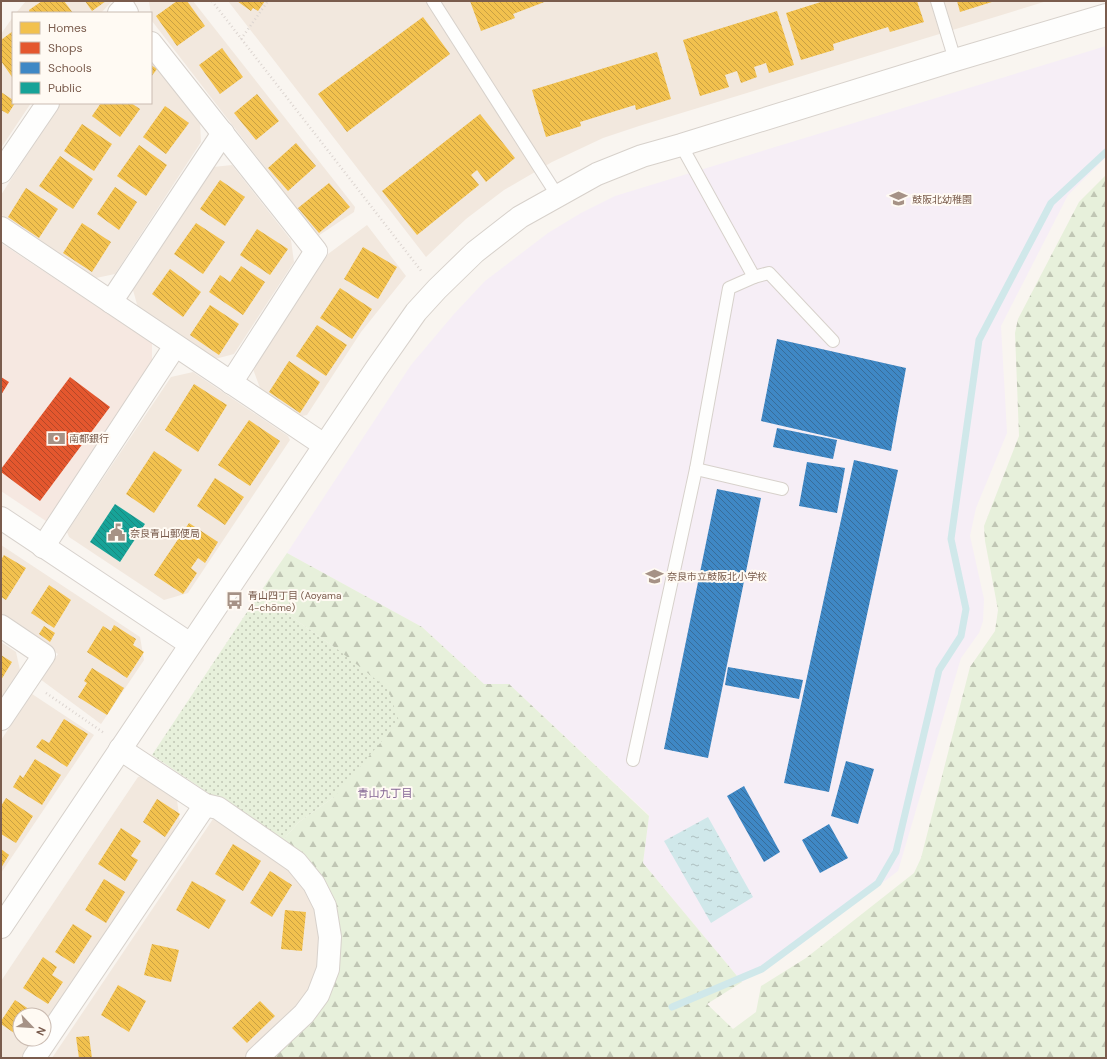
<svg xmlns="http://www.w3.org/2000/svg" width="1107" height="1059" font-family="'DM Sans','Noto Sans JP',sans-serif">
<defs>
<pattern id="forest-firs" width="22" height="20" patternUnits="userSpaceOnUse"><rect width="22" height="20" fill="#e7f0db"/><path d="M5 1l3.5 6h-7zM16 11l3.5 6h-7z" fill="#c0c6b4"/></pattern>
<pattern id="park-dots" width="8" height="8" patternUnits="userSpaceOnUse"><rect width="8" height="8" fill="#e7f0db"/><path d="M2 2h.1M6 6h.1" fill="none" stroke="#c0c6b4" stroke-width="1.8" stroke-linecap="round"/></pattern>
<pattern id="water-ripples" width="26" height="14" patternUnits="userSpaceOnUse"><rect width="26" height="14" fill="#d0e8ea"/><path d="M2 4q2-2 4 0t4 0M15 11q2-2 4 0t4 0" fill="none" stroke="#aebfc0"/></pattern>
<pattern id="homes-back-hatch" width="6" height="6" patternUnits="userSpaceOnUse"><rect width="6" height="6" fill="#f2c14e"/><path d="M-1 5l2 2M0 0l6 6M5-1l2 2" fill="none" stroke="#c9a043"/></pattern>
<pattern id="shops-back-hatch" width="6" height="6" patternUnits="userSpaceOnUse"><rect width="6" height="6" fill="#e4572e"/><path d="M-1 5l2 2M0 0l6 6M5-1l2 2" fill="none" stroke="#b44828"/></pattern>
<pattern id="schools-back-hatch" width="6" height="6" patternUnits="userSpaceOnUse"><rect width="6" height="6" fill="#3f88c5"/><path d="M-1 5l2 2M0 0l6 6M5-1l2 2" fill="none" stroke="#386d9a"/></pattern>
<pattern id="public-back-hatch" width="6" height="6" patternUnits="userSpaceOnUse"><rect width="6" height="6" fill="#17a398"/><path d="M-1 5l2 2M0 0l6 6M5-1l2 2" fill="none" stroke="#1a887e"/></pattern>
</defs>
<rect width="100%" height="100%" fill="#f9f5f0"/>
<g fill="#f2e8de">
<path d="M26,1H112L101,13H16Z"/>
<path d="M151,1H193L355,207L354,212L318,236L152,21L149,2Z"/>
<path d="M228,1H1047L639,126L603,138L552,162L504,190L466,219L426,257Z"/>
<path d="M13,17V103H31L1,148V34Z"/>
<path d="M151,61L200,122L201,142L115,274L96,278L3,218L1,210V195L60,103H151Z"/>
<path d="M232,165L291,240L294,262L234,354L215,359L138,308L133,290L213,167Z"/>
<path d="M367,225L406,276L361,332L307,415L302,416L260,388L253,369L328,254Z"/>
<path d="M193,372L288,436L290,440L188,593L164,600L69,537L67,532L171,377Z"/>
<path d="M1,545L140,637L144,660L101,724L40,679L58,654L1,615Z"/>
<path d="M1,642L16,652L20,670L1,698Z"/>
<path d="M32,694L94,735L1,873V740Z"/>
<path d="M142,776L177,800L180,822L44,1026V1015H20V1039H35L22,1058H1V981L138,777Z"/>
<path d="M215,816L294,871L310,893L320,925L321,963L309,995L299,1008L244,1058H52Z"/>
</g>
<path fill="#f6e8e1" d="M1,243L152,343V363L46,521L1,491Z"/>
<path fill="#f6eef6" d="M1106,46V157L1068,195L1001,326L1007,433L976,508L970,536L984,599L983,621L979,633L961,658L898,871L780,960L742,982L643,863L649,815L509,684H484L422,627L287,553L411,365L454,314L485,281L548,233L581,213L615,196Z"/>
<path fill="url(#forest-firs)" d="M1106,175V1058H268L307,1023L339,935L281,842L299,822L334,797L337,649L259,594L287,553L422,627L484,684H509L649,816L643,863L742,982L707,1004L733,1029L756,1012L761,986L806,958L914,873L921,858L970,667L995,631L998,610L985,541L984,526L1019,436L1015,333L1018,319L1079,202Z"/>
<path fill="url(#park-dots)" d="M259,594L337,649L388,689L399,721L334,797L299,822L281,842L152,755Z"/>
<path fill="url(#water-ripples)" d="M708,817L753,897L711,923L664,841Z"/>
<g fill="url(#homes-back-hatch)">
<path d="M42,1H64L73,13H30L29,10Z"/>
<path d="M85,1H106L92,11Z"/>
<path d="M177,1H187L205,26L177,46L156,16Z"/>
<path d="M237,1H265L258,11L253,8L251,11Z"/>
<path d="M470,1H547L513,14L515,18L481,31Z"/>
<path d="M824,1H917L924,22L890,32L888,27L833,44L834,50L801,60L786,13Z"/>
<path d="M957,1H995L960,12Z"/>
<path d="M777,11L794,65L769,73L766,63L754,67L757,77L741,83L737,71L725,75L729,87L700,96L683,40Z"/>
<path d="M423,17L450,54L347,132L318,94Z"/>
<path d="M13,31V76L12,77L1,61V40Z"/>
<path d="M222,48L243,77L220,94L199,65Z"/>
<path d="M657,52L671,99L636,110L635,105L580,122L581,126L546,137L532,90Z"/>
<path d="M151,65L157,69L151,77Z"/>
<path d="M1,92L13,100V103H15L8,114L1,110Z"/>
<path d="M257,94L279,121L256,140L234,113Z"/>
<path d="M101,103H131L140,109L120,137L92,116Z"/>
<path d="M165,106L189,123L166,154L143,137Z"/>
<path d="M480,114L515,158L486,182L477,170L471,175L479,185L417,235L382,191Z"/>
<path d="M82,124L112,144L94,171L64,151Z"/>
<path d="M296,143L316,166L288,191L268,168Z"/>
<path d="M139,145L167,165L146,196L117,176Z"/>
<path d="M60,156L93,179L73,209L39,186Z"/>
<path d="M220,180L245,197L225,226L200,209Z"/>
<path d="M329,183L350,207L319,233L298,208Z"/>
<path d="M115,187L137,202L119,230L97,214Z"/>
<path d="M26,188L58,209L39,238L8,217Z"/>
<path d="M82,223L111,242L92,272L63,253Z"/>
<path d="M196,223L225,242L203,274L174,254Z"/>
<path d="M257,229L288,249L270,275L240,255Z"/>
<path d="M363,247L397,267L378,299L344,279Z"/>
<path d="M241,266L265,282L243,315L209,292L220,275L230,282Z"/>
<path d="M170,269L201,292L183,317L152,294Z"/>
<path d="M340,288L372,309L352,339L320,318Z"/>
<path d="M210,305L239,324L219,355L190,335Z"/>
<path d="M317,325L347,345L326,376L296,356Z"/>
<path d="M289,361L320,382L300,413L269,392Z"/>
<path d="M194,384L227,405L198,452L165,430Z"/>
<path d="M249,420L280,441L250,486L218,465Z"/>
<path d="M154,451L182,470L154,513L126,494Z"/>
<path d="M215,478L244,497L225,525L197,506Z"/>
<path d="M189,523L218,542L205,563L198,558L191,568L197,573L183,594L154,575Z"/>
<path d="M4,555L26,568L6,600L1,597V560Z"/>
<path d="M49,585L71,600L54,628L31,613Z"/>
<path d="M114,625L136,639L133,645L144,652L127,678L87,652L103,626L111,631Z"/>
<path d="M44,626L55,633L50,642L39,634Z"/>
<path d="M1,655L12,662L1,680Z"/>
<path d="M92,668L124,688L107,715L78,697L87,683L84,681Z"/>
<path d="M64,719L88,734L67,767L36,747L42,739L49,743Z"/>
<path d="M35,759L61,775L42,805L13,787L20,775L23,778Z"/>
<path d="M6,798L33,816L16,843L1,834V806Z"/>
<path d="M157,799L180,814L165,837L143,822Z"/>
<path d="M121,828L141,841L131,856L138,860L125,881L98,864Z"/>
<path d="M233,844L261,861L243,891L215,874Z"/>
<path d="M1,849L9,855L1,868Z"/>
<path d="M270,871L292,885L272,917L250,903Z"/>
<path d="M104,879L125,892L106,923L85,910Z"/>
<path d="M192,881L226,900L209,929L176,910Z"/>
<path d="M285,910L306,912L302,951L281,949Z"/>
<path d="M73,924L92,936L74,964L55,952Z"/>
<path d="M152,944L179,950L171,982L144,975Z"/>
<path d="M43,957L57,967L52,975L63,982L48,1004L23,988Z"/>
<path d="M118,985L146,1001L129,1032L101,1015Z"/>
<path d="M15,1000L38,1015H20V1037L1,1024V1021Z"/>
<path d="M260,1001L275,1016L247,1043L232,1028Z"/>
<path d="M89,1036L92,1058H79L76,1037Z"/>
</g>
<g fill="url(#shops-back-hatch)">
<path d="M1,377L9,382L1,395Z"/>
<path d="M70,377L110,407L40,501L1,472V469Z"/>
</g>
<g fill="url(#schools-back-hatch)">
<path d="M777,339L906,368L891,451L761,421Z"/>
<path d="M777,428L837,440L833,459L773,447Z"/>
<path d="M854,460L898,470L829,792L784,783Z"/>
<path d="M807,462L845,468L837,513L799,506Z"/>
<path d="M717,489L761,498L708,758L664,749Z"/>
<path d="M728,667L803,680L799,699L725,685Z"/>
<path d="M846,761L874,769L858,824L831,816Z"/>
<path d="M744,786L780,852L764,862L727,796Z"/>
<path d="M829,824L848,858L820,873L802,840Z"/>
</g>
<path fill="url(#public-back-hatch)" d="M115,504L145,524L120,562L90,542Z"/>
<g fill="none" stroke-linecap="round" stroke-linejoin="round">
<path stroke="#d0e8ea" stroke-width="7" d="M672,1007L762,969L878,883L896,852L939,670L961,636L966,609L951,539L979,340L1051,203L1106,152"/>
<defs>
<g id="service">
<path d="M433,1L557,195"/>
<path d="M937,1L955,60"/>
<path d="M681,145L754,277"/>
<path d="M696,469L782,489"/>
<path d="M633,760L696,469L729,288L754,277L769,273L833,341"/>
</g>
<g id="minor">
<path d="M119,13L124,8L127,13"/>
<path d="M151,43L316,251L231,383"/>
<path d="M1,172L48,103"/>
<path d="M1,228L324,445"/>
<path d="M111,302L223,133"/>
<path d="M1,518L190,644"/>
<path d="M43,547L175,346"/>
<path d="M1,626L44,655L1,719"/>
<path d="M120,749L205,805L218,808L296,862L314,884L325,906L330,937L328,969L318,995L304,1014L257,1058"/>
<path d="M34,1058L205,805"/>
</g>
<path id="tertiary" d="M1,927L376,369L416,312L437,289L475,252L520,217L597,174L642,156L681,145L955,60L1106,15"/>
</defs>
<use href="#service" stroke="#d7d1cb" stroke-width="14"/>
<use href="#minor" stroke="#d7d1cb" stroke-width="24"/>
<use href="#tertiary" stroke="#d7d1cb" stroke-width="24"/>
<g stroke="#dcd5d0" stroke-width="2.5" stroke-dasharray="1 3" stroke-linecap="butt">
<path d="M212,1L422,272"/>
<path d="M241,39L268,1"/>
<path d="M46,693L104,733"/>
</g>
<use href="#service" stroke="#fefefd" stroke-width="12"/>
<use href="#minor" stroke="#fefefd" stroke-width="22"/>
<use href="#tertiary" stroke="#fefefd" stroke-width="22"/>
</g>
<defs>
<symbol id="school-bare" viewBox="-9 -9 18 18"><path d="M0-5L7-2L0 1L-7-2ZM-4 1L0 2.5L4 1V4Q0 6-4 4Z" fill="#a69286" stroke="#fffaf3" stroke-width="2.5" paint-order="stroke"/></symbol>
<symbol id="bank-bare" viewBox="-9 -9 18 18"><path d="M-6-4H6V4H-6ZM0-2.3a2.3 2.3 0 1 0 0 4.6a2.3 2.3 0 1 0 0-4.6Z" fill="#a69286" stroke="#fffaf3" stroke-width="2.5" paint-order="stroke"/></symbol>
<symbol id="civic-bare" viewBox="-9 -9 18 18"><path d="M-.6-6.5H3V-4.5H.6V-3L4-1V1h2V6H-6V1h2V-1L-.6-3ZM-1.2 2.5V6h2.4V2.5Z" fill="#a69286" stroke="#fffaf3" stroke-width="2.5" paint-order="stroke"/></symbol>
<symbol id="bus-bare" viewBox="-9 -9 18 18"><path d="M-5-6H5V4H4V6H2V4H-2V6H-4V4H-5ZM-3.5-4V0h7V-4ZM-3.5 1.2v1.5H-2V1.2ZM2 1.2v1.5H3.5V1.2Z" fill="#a69286" stroke="#fffaf3" stroke-width="2.5" paint-order="stroke"/></symbol>
</defs>
<g fill-rule="evenodd">
<use href="#school-bare" x="886" y="186" width="25" height="25"/>
<use href="#bank-bare" x="44" y="426" width="25" height="25"/>
<use href="#civic-bare" x="104" y="520" width="25" height="25"/>
<use href="#school-bare" x="642" y="564" width="25" height="25"/>
<use href="#bus-bare" x="222" y="588" width="25" height="25"/>
</g>
<g text-anchor="middle" stroke-width="4" stroke-linejoin="round" paint-order="stroke">
<g font-size="10" fill="#7a5c4d" stroke="#fffaf3" text-anchor="start">
<text x="912" y="203">鼓阪北幼稚園</text>
<text x="69" y="442">南都銀行</text>
<text x="130" y="537">奈良青山郵便局</text>
<text x="667" y="580">奈良市立鼓阪北小学校</text>
<text x="248" y="599">青山四丁目 (Aoyama<tspan x="248" dy="12">4-chōme)</tspan></text>
</g>
<g font-size="11" fill="#846695" stroke="#fffaf3">
<text x="385" y="797">青山九丁目</text>
</g>
</g>
<rect width="1107" height="1059" fill="none" stroke="#7a5c4d" stroke-width="4"/>
<rect x="12" y="12" width="140" height="92" fill="#fffaf3" stroke="#cabbb1"/>
<rect x="20" y="22" width="20" height="12" fill="#f2c14e" stroke="#cabbb1"/>
<text x="48" y="32" font-size="12" fill="#7a5c4d">Homes</text>
<rect x="20" y="42" width="20" height="12" fill="#e4572e" stroke="#cabbb1"/>
<text x="48" y="52" font-size="12" fill="#7a5c4d">Shops</text>
<rect x="20" y="62" width="20" height="12" fill="#3f88c5" stroke="#cabbb1"/>
<text x="48" y="72" font-size="12" fill="#7a5c4d">Schools</text>
<rect x="20" y="82" width="20" height="12" fill="#17a398" stroke="#cabbb1"/>
<text x="48" y="92" font-size="12" fill="#7a5c4d">Public</text>
<g transform="translate(32 1027) rotate(115)"><circle r="19" fill="#fffaf3" stroke="#cabbb1"/>
<path d="M0-3L7 15L0 10L-7 15Z" fill="#a69286"/>
<text y="-6" font-size="11" font-weight="bold" text-anchor="middle" fill="#7a5c4d">N</text>
</g>
</svg>
